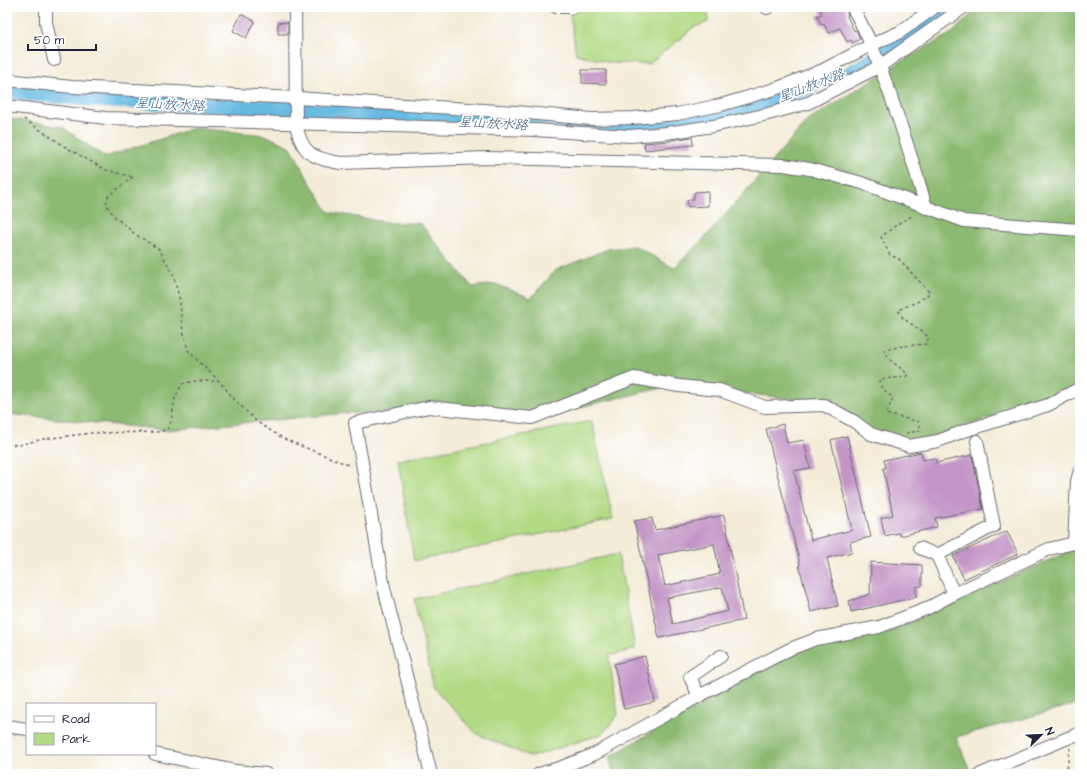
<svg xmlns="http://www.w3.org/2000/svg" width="1087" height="781" font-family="'Architects Daughter','Klee One',sans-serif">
<rect width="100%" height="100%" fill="#fff"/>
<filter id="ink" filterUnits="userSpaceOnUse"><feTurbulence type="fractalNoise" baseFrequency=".025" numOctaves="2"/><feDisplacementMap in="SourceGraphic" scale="8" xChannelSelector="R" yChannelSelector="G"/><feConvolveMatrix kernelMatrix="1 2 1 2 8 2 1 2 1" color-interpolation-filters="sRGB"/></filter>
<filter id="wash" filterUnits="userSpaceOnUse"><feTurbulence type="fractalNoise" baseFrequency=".012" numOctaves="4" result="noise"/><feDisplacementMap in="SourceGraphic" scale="16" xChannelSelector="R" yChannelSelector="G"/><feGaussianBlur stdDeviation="0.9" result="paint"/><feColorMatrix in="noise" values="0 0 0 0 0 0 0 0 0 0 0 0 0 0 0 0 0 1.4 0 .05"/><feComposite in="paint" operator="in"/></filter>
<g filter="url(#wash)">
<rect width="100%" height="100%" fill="#f4ecd8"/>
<g fill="#b2da85" stroke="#6a7e60">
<path d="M587,7H708V22L694,27L649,64L612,63L576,54L570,13Z"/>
<path d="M592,421L613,519L414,561L398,460Z"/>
<path d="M618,554L635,649L609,656L618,715L602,734L531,757L477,734L434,688L414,599Z"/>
</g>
<g fill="#8dba72" stroke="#586e56">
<path d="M978,7H1080V385L970,425L911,443L880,437L826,403L674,385L525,420L503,412L348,413L167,430L7,414V118L62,127L105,157L194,128L265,135L291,147L308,179L329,212L391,223H420L472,287L495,284L531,298L556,270L608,249L635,246L674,268L711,231L806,122L900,62L952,33Z"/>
<path d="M1072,550L1080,554V703L956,737L971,773L969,774H614L609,757L762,668L819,644L886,633Z"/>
</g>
<path fill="#66bae2" stroke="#446e8e" d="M944,7H960L869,68L830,84L793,101L797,88L845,68Z"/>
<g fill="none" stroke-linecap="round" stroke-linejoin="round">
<path stroke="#66bae2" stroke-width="16" d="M7,91L105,100L266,107L443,120L540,124L621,129L662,126L701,121L737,112L815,85"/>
</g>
<g id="blocks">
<g fill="#c295c6" fill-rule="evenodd">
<path d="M819,7H845L848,15L847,16L854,31L856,30L860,39L852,43L851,40L847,42L840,28L829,33L824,24L821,25L817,16L822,14Z"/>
<path d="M241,14L255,21L246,38L233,31Z"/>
<path d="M288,22V34H278V23Z"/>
<path d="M582,70H606V84L582,83Z"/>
<path d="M692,137L693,145L645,150L644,143L671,141V140Z"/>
<path d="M708,191V206L688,207L687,200H693L695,192Z"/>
<path d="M783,424L787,443L804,440L810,468L794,471L811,540L852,530L831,440L847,436L871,537L850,542L852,552L827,558L838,606L811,612L799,565L800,564L766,429Z"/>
<path d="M921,452L923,460L935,458L936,463L972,455L983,509L935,518L937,527L900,536L899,533L885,536L881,518L893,515L883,468H886L884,460Z"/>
<path d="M724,515L744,620L659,638L634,521L652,518L655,530ZM714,544L720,574L665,586L658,555ZM722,587L728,611L673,624L667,598Z"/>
<path d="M1007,531L1018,554L964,579L953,556Z"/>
<path d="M871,562L922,565V586L916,587V597L851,612L849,601L870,594Z"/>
<path d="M645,656L655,702L624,709L614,664Z"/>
</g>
</g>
</g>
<g filter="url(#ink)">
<use href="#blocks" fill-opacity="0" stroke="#6c6972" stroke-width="1"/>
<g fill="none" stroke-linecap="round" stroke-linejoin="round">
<defs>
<g id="minor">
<path d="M46,7V22L54,60"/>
<path d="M295,7L296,124C302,155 313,158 341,163L488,158L783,165L810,169L862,183L964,221L1080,230"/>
<path d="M556,7H573"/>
<path d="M767,7V8"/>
<path d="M852,7C869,35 880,66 891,97C904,134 916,170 926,208"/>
<path d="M7,80L72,87L297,98L516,112L591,119L633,118L677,114L721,105L775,89L823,70L871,45L900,32L935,7"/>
<path d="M7,106L106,118L535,130L630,136L666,133L713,126L768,114L808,103L880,66L964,7"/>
<path d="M1074,543L1077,481L1080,470"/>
<path d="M920,548L937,555"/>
<path d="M954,594L937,555L994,526L977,441"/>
<path d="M699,696L690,677L721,656"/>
<path d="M7,726L27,729"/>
<path d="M155,754L236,771L266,774"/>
<path d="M431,774L384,588L355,423L429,407L532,418L634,378L679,386L719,390L765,407L824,405L855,422L871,434L909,446L938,441L964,431L1048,405L1080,388"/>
<path d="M539,774L559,768L595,754L699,696L790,649L816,639L879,627L892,622L926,609L954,594L1049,549L1074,543L1080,545"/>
<path d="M981,774L1080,733"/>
</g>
</defs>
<use href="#minor" stroke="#6c6972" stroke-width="14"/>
<g stroke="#6c6972" stroke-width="1.5" stroke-dasharray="3 3" stroke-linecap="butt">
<path d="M24,119L67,148L106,170L133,177"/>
<path d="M133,177L108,196L106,204L114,216L135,234L159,249L173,274L180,301L182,326L188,350L199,362L219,381L235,400L257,422L284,439L351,466"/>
<path d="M906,433L920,431V422L886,414L893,398L881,387L880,379L906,377L908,374L890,360L884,350L903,346L926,344L929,337L903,318L898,310L919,301L930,293L899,259L890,255L881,237L899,223L914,215"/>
<path d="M7,444L19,445L43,439L92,433L157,432L167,430L171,421L175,398L182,384L194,381H219"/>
<path d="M1066,774L1070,748"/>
</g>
<use href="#minor" stroke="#fff" stroke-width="12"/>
</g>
</g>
<g text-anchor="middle" stroke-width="3.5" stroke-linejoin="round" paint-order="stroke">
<g font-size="14" font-style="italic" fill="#3d5f7e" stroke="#fff">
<text transform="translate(811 85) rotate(-21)" y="5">星山放水路</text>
<text transform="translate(170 104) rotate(3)" y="5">星山放水路</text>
<text transform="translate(493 123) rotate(3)" y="5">星山放水路</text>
</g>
</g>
<rect width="1087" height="781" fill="none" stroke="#fff" stroke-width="24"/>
<rect x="26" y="703" width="130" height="52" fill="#ffffff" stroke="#a7a7b1"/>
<rect x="34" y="716" width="20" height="6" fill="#ffffff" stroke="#a7a7b1"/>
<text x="62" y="723" font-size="12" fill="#22223b">Road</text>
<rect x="34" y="733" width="20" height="12" fill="#b2da85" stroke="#a7a7b1"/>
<text x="62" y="743" font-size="12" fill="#22223b">Park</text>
<g transform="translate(1041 735) rotate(66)" stroke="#ffffff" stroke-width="3" paint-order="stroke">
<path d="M0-3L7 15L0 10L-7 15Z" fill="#22223b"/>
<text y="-6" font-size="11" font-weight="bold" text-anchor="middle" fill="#22223b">N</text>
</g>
<path d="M28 44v6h68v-6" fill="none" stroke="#22223b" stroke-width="2"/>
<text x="34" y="44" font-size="12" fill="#22223b" stroke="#ffffff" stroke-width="3" paint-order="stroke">50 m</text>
</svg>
